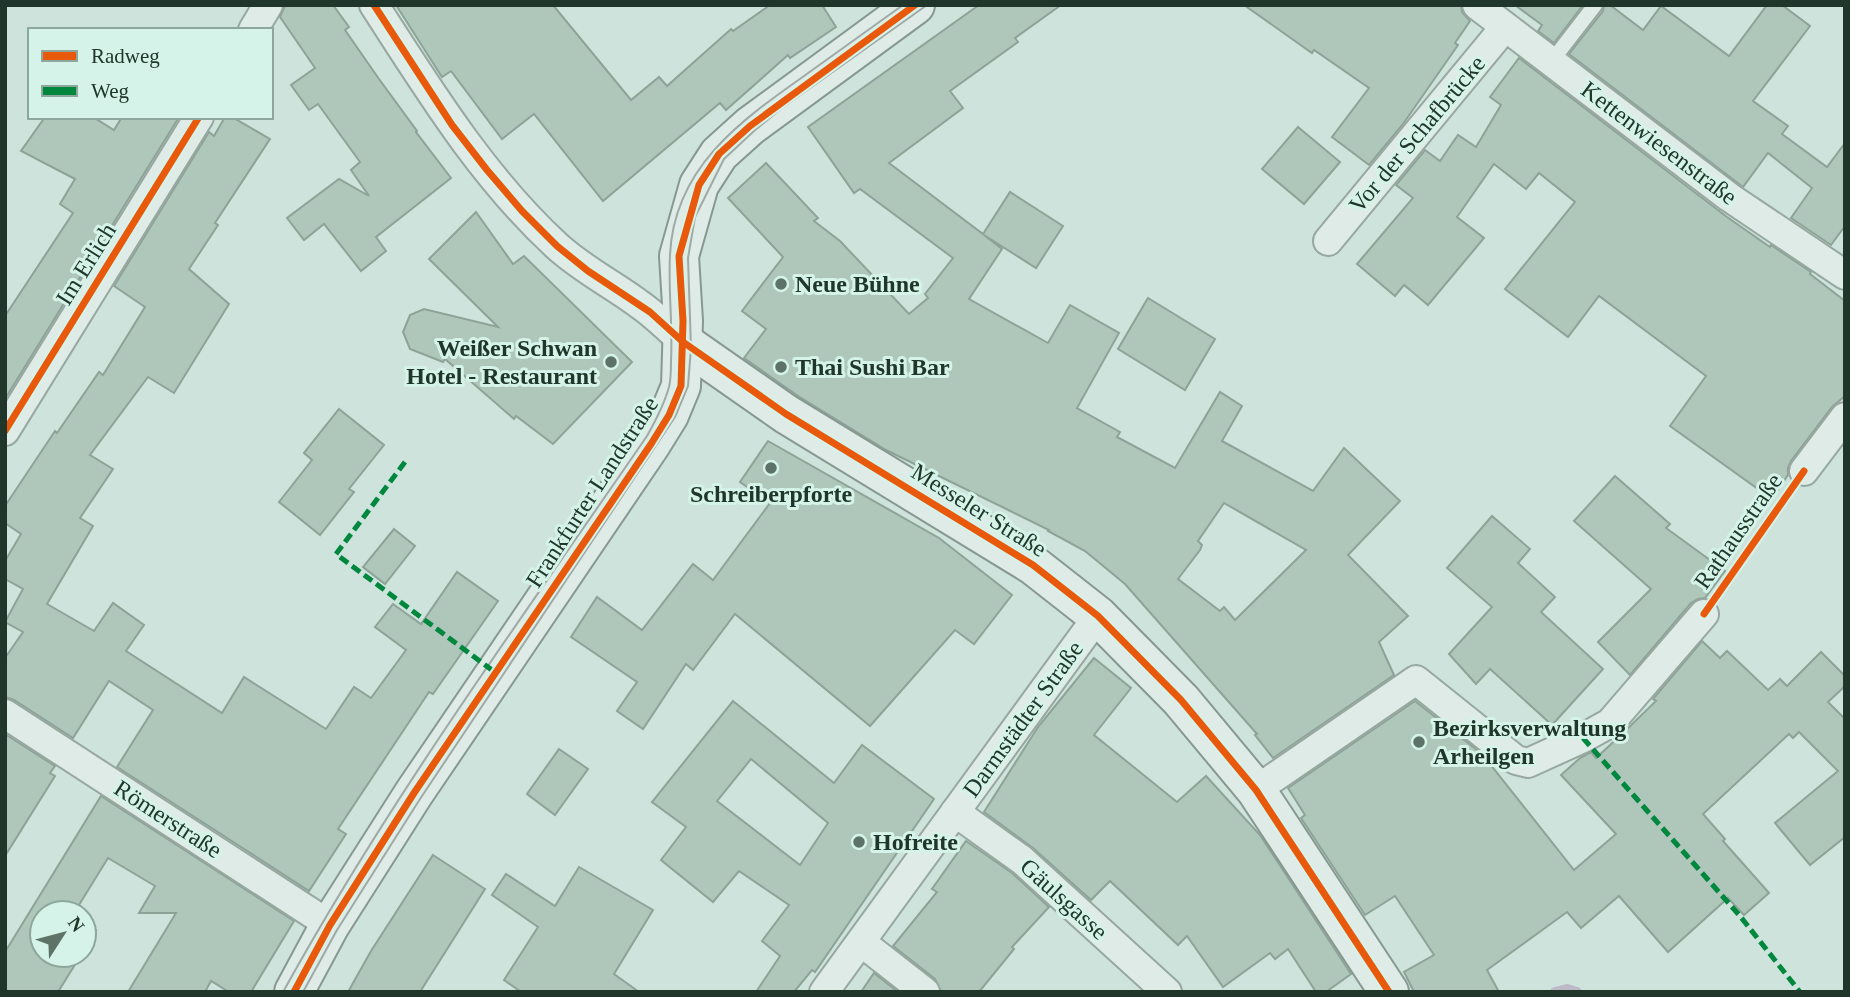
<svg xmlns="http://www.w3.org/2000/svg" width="1850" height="997" font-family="Georgia,serif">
<rect width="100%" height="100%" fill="#cee3dc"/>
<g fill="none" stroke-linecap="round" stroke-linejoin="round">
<path stroke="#beb9c8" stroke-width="10" d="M1555,992L1567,989L1577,992"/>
</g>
<g fill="#afc6ba" stroke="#8da398" stroke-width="2" fill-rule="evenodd">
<path d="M285,5H333L349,27L345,30L379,79L417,131L416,132L451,178L376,237L386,251L361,271L324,224L304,240L287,218L339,179L369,196L351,170L360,162L318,104L309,110L291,85L315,68L280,17Z"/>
<path d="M396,5H553L631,100L659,77L667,86L731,29L733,31L770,5H822L836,27L790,58L788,55L726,110L720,103L603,201L534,114L502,139L451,71L442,77Z"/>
<path d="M979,5H1061L1015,38L1018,42L950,91L963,108L889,163L983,234L1010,192L1063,226L1036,268L984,235L1002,249L969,299L1048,343L1070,305L1119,333L1077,408L1120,432L1117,437L1175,468L1220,392L1242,406L1222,441L1313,491L1344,448L1400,501L1348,555L1408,616L1379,642L1394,675L1273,758L1255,735L1257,734L1125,584L1085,551L1048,531L1049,530L886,450L798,396L744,358L766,329L742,311L783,257L728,198L766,163L818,218L814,221L840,241L909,314L928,298L925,294L953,258L860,189L854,193L808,127ZM1224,503L1306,550L1235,620L1224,607L1220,611L1178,579L1200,550L1202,545L1198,541Z"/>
<path d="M1244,5H1461L1462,12L1470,21L1455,43L1458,45L1403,124L1369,165L1332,137L1369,88L1314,50L1312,53Z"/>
<path d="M1515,5H1583L1554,43L1538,31L1542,25Z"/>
<path d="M1604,5H1610L1643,30L1661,6L1729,56L1767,5H1782L1810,26L1753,101L1788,126L1782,134L1827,167L1845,143V226L1831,245L1791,218L1812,188L1768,153L1743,187L1569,54L1603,11Z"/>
<path d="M1519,58L1727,217L1770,247L1771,245L1811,272L1810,274L1845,301V396L1832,407L1791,461L1788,468V475L1772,499L1670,426L1706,376L1599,296L1568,337L1505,289L1575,202L1539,173L1526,189L1494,164L1457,217L1484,238L1428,305L1404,285L1395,296L1357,264L1413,198L1396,185L1425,150L1440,161L1458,135L1476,147L1501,105L1490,97Z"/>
<path d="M45,117H93L114,130L122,117H179L5,399V316L73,213L60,204L75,179L21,151Z"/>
<path d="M225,117H232L270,139L215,223L218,225L189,269L229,304L174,393L148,377L90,455L113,469L80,518L93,526L47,604L94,631L113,603L144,625L126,651L222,713L244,677L326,729L354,687L371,698L406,650L375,627L393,604L421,624L457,572L498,601L433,694L429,692L338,829L346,834L309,891L117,767L153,710L109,681L73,738L14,700L5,697V658L23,632L5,622L23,589L5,579V561L21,534L5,523V506L55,431L57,433L99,372L103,375L145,307L114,286L209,132L214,136Z"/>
<path d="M1298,127L1340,162L1304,204L1262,169Z"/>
<path d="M476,212L513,264L524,256L632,362L553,444L516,416L514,419L445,359L443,362L410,349L403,332L410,315L424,309L498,327L429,259Z"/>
<path d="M1148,298L1215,339L1185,390L1118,349Z"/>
<path d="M339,409L384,445L349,489L354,492L320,535L279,502L312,460L304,453Z"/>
<path d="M768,441L939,538L1012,595L974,644L955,630L870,726L735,614L693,670L686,664L643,729L617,711L637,682L571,637L597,597L642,630L693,564L713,580L770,503L740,482Z"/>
<path d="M1615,476L1670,524L1666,528L1725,571L1705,598L1698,599L1691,603L1630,675L1598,642L1651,589L1574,521Z"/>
<path d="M1492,516L1530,549L1518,563L1555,597L1541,612L1603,669L1552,725L1490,669L1476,684L1449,654L1492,607L1447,568Z"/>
<path d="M394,529L415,546L385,584L363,567Z"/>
<path d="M1702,641L1720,658L1727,651L1768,690L1780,679L1787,686L1821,652L1845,676V686L1828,702L1845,719V837L1810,865L1775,823L1838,771L1799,732L1793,738L1789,734L1703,814L1725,839L1723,841L1769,893L1744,915L1728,898L1668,952L1619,896L1581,928L1567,912L1487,970L1499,992H1414L1404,972L1434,955L1395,896L1365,915L1301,818L1305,815L1288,788L1415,701L1482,754L1574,870L1616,834L1561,775L1580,758L1591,752L1596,758L1622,734L1656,701L1653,699Z"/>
<path d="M1094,658L1131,688L1094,735L1177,802L1206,776L1260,835L1351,974L1326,992H1316L1288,949L1275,959L1270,953L1223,987L1187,936L1178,945L1110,881L1091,900L1033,848L984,812L1038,727Z"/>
<path d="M733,701L834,783L862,745L934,799L815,972L812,970L794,992H756L780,956L762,941L789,905L739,871L713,902L661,860L686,827L652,802ZM751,759L828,823L800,865L717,801Z"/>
<path d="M5,734L55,766L50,773L55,776L5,856Z"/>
<path d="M559,749L588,769L555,815L527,794Z"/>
<path d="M101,796L294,921L251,992H229L211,981L205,992H128L176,913H139L155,886L108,858L74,913H42V955H81L58,992H5V952Z"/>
<path d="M966,841L1012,873L1049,907L1012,947L1014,949L979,992H941L935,979L893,946L937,892L932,889Z"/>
<path d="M433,855L485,889L420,992H348L371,951Z"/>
<path d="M579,867L653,910L614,974L639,992H521L504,980L538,927L492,895L506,874L555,906Z"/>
<path d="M84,923L96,930L84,949Z"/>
<path d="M874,973L898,992H861Z"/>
</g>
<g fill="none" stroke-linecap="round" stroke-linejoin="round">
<defs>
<path id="lane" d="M1551,62L1595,5"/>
<g id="street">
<path d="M374,5C429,90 482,177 557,246C582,269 612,284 639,304C655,315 669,329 683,342"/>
<path d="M1477,5L1729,197L1845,275"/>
<path d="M253,30L268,5"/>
<path d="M1328,241L1505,27"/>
<path d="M5,431L199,117"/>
<path d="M1804,471L1845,417"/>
<path d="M5,714L330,925"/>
<path d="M1256,790L1416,680L1516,760L1528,763L1583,738L1610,723L1704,614"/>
<path d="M955,812L1022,860L1167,992"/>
<path d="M861,942L925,992"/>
<path d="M824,992L1098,616"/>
</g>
<g id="secondary">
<path d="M683,342L786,414L1033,565L1098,616L1181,700L1256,790L1389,992"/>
<path d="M294,992L330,925L414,793L651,444L669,415L681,386L683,321L679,256L699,185L719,154L750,126L915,5"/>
</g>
</defs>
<use href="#lane" stroke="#97a8a1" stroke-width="18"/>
<use href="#street" stroke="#97a8a1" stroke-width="32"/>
<use href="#secondary" stroke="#879891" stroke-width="42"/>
<use href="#lane" stroke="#dfebe7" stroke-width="14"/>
<use href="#street" stroke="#dfebe7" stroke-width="28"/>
<use href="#secondary" stroke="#dfebe7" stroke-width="38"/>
<g stroke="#9faaa6" stroke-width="2">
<path d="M283,992C390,798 522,618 647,436C656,420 664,405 669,387C671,379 671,370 671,361C673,326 668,290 670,255C674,168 739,122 804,76C837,52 870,29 903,5"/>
<path d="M303,992L337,930L420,799L675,417L688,386L691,348L688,258L695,217L724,159L754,131L782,108L927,5"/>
</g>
<g stroke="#00873e" stroke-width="5" stroke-dasharray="10 5" stroke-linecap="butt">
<path d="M405,462L336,554L496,673"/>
<path d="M1583,738L1740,916L1800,992"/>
</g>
<defs>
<g id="cycleway">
<path d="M374,5L452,125L487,170L522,211L557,246L588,271L650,312L683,342L786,414L1033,565L1098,616L1181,700L1256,790L1389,992"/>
<path d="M5,431L199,117"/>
<path d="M1704,614L1804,471"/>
<path d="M294,992L330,925L414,793L651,444L669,415L681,386L683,321L679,256L699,185L719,154L750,126L915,5"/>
</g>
</defs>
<use href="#cycleway" stroke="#d5f3e9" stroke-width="11"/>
<use href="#cycleway" stroke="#e8590c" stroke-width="7"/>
</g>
<g fill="#5d7368" stroke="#d5f3e9" stroke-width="2.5">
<circle cx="781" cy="284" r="7"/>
<circle cx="611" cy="362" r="7"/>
<circle cx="781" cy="367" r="7"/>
<circle cx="771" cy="468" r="7"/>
<circle cx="1419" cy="742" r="7"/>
<circle cx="859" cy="842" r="7"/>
</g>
<g text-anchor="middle" stroke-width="6" stroke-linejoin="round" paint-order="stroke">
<g font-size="24" fill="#20362a" stroke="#d5f3e9">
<text transform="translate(1417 134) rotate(-50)" y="8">Vor der Schafbrücke</text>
<text transform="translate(1659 143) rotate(37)" y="8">Kettenwiesenstraße</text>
<text transform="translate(86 264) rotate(-58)" y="8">Im Erlich</text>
<text transform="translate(592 492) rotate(-57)" y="8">Frankfurter Landstraße</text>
<text transform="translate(979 510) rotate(32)" y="8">Messeler Straße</text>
<text transform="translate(1738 531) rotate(-55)" y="8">Rathausstraße</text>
<text transform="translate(1023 719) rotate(-54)" y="8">Darmstädter Straße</text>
<text transform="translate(168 819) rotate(33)" y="8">Römerstraße</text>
<text transform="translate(1064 899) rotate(42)" y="8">Gäulsgasse</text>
</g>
<g font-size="24" font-weight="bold" fill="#20362a" stroke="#d5f3e9" text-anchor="start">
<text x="795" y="292">Neue Bühne</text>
<text x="597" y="356" text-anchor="end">Weißer Schwan<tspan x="597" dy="28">Hotel - Restaurant</tspan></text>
<text x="795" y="375">Thai Sushi Bar</text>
<text x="771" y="502" text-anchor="middle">Schreiberpforte</text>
<text x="1433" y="736">Bezirksverwaltung<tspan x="1433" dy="28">Arheilgen</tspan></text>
<text x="873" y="850">Hofreite</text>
</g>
</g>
<rect width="1850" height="997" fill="none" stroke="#20362a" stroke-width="14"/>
<rect x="28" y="28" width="245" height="91" fill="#d5f3e9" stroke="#8da79d" stroke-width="2"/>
<rect x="42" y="51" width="35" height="10" fill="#e8590c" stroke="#8da79d" stroke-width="2"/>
<text x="91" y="63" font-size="21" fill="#20362a">Radweg</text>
<rect x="42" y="86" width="35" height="10" fill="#00873e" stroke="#8da79d" stroke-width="2"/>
<text x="91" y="98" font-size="21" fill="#20362a">Weg</text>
<g transform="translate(63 934) rotate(54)"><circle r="33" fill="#d5f3e9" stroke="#8da79d" stroke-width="2"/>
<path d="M0-5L12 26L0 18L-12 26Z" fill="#5d7368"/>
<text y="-10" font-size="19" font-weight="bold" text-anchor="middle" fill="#20362a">N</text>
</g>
</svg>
